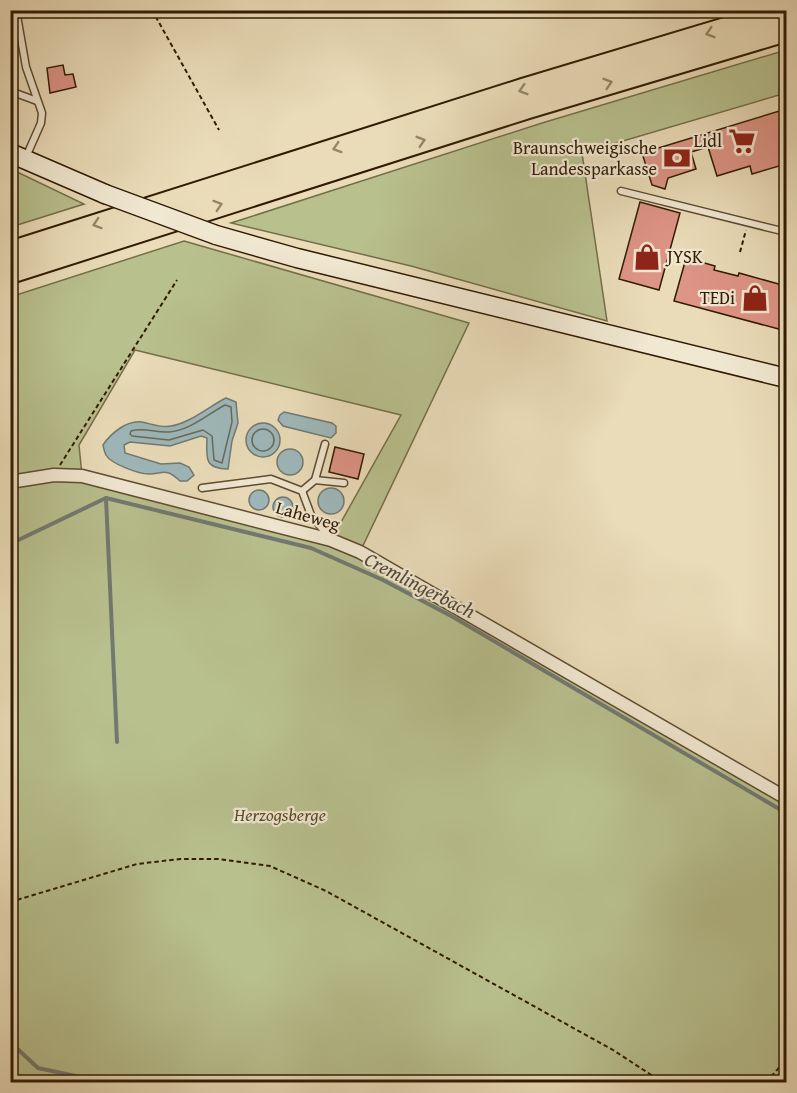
<svg xmlns="http://www.w3.org/2000/svg" width="797" height="1093" font-family="'Gentium Book Plus',serif">
<rect width="100%" height="100%" fill="#eadcb9"/>
<filter id="stains"><feTurbulence type="fractalNoise" baseFrequency=".00333" numOctaves="4"/><feColorMatrix values="0 0 0 0 .2 0 0 0 0 .09 0 0 0 0 .02 0 0 0 .5 -.17"/></filter>
<radialGradient id="worn" r=".72"><stop offset=".6" stop-color="#630" stop-opacity="0"/><stop offset="1" stop-color="#630" stop-opacity=".3"/></radialGradient>
<g fill="#b8c08e" stroke="#746e48" stroke-width="1.5" fill-rule="evenodd">
<path d="M786,50V93L582,153L607,321L411,266L231,223L542,123Z"/>
<path d="M10,169H11L84,204L11,227Z"/>
<path d="M184,241L469,323L360,552L786,804V1082H11L10,297ZM135,350L401,415L331,540L82,476L79,445Z"/>
</g>
<g fill="#9eb8bb" stroke="#727971" stroke-width="1.5">
<path d="M226,398L236,402L238,423L232,441L228,469C205,469 206,459 207,438L201,436L170,446L130,442L124,445L125,453L161,464L180,463L189,467L194,475L187,481H180C166,468 165,473 149,474C139,474 111,464 106,455C104,452 104,449 103,445C111,433 127,420 142,422C152,424 161,428 171,426C190,423 208,407 226,398Z"/>
<path d="M284,412L332,423L336,426V433L331,438L283,426L278,420L280,415Z"/>
<circle cx="263" cy="440" r="17"/>
<circle cx="290" cy="462" r="13"/>
<circle cx="331" cy="501" r="13"/>
<circle cx="259" cy="500" r="10"/>
<circle cx="283" cy="507" r="10"/>
</g>
<g fill="none" stroke-linecap="round" stroke-linejoin="round">
<g stroke="#676a5e" stroke-width="1.5">
<path d="M225,405L231,407L232,422L222,463L214,460L212,436L203,430L169,440L132,436L130,434L131,431C144,427 155,433 169,432C189,431 208,414 225,405Z"/>
<circle cx="263" cy="440" r="11"/>
</g>
<g stroke="#727971" stroke-width="4">
<path d="M106,498L117,742"/>
<path d="M10,544L106,498L311,548L383,580L453,617L786,813"/>
<path d="M10,1042L38,1068L99,1081"/>
</g>
</g>
<g fill="#de9486" stroke="#301b02" stroke-width="1.5">
<path d="M63,65L65,75L73,74L76,87L50,93L47,68Z"/>
<path d="M786,109V164L752,174L750,166L717,176L708,147L691,152L696,169L668,178L665,189L652,185L642,153Z"/>
<path d="M640,202L680,213L659,290L619,279Z"/>
<path d="M694,260L715,266L714,270L738,276L739,273L786,286V331L674,301L685,262L693,264Z"/>
<path d="M335,447L364,454L358,479L329,472Z"/>
</g>
<g fill="none" stroke-linecap="round" stroke-linejoin="round">
<defs>
<g id="lane">
<path d="M16,10L26,67L42,113L41,123L26,157"/>
<path d="M10,91L37,101"/>
<path d="M621,191L786,232"/>
<path d="M315,480L325,444"/>
<path d="M202,488L271,479L302,491L311,515L329,537"/>
<path d="M302,491L315,480L344,483"/>
</g>
<path id="street" d="M10,482L54,475L82,476L331,540L360,552L786,798"/>
<g id="secondary">
<path d="M10,153L105,194"/>
<path d="M216,235L297,258L786,378"/>
</g>
<g id="highway">
<path d="M10,253L523,90L786,11"/>
<path d="M10,272L528,107L786,30"/>
</g>
</defs>
<use href="#lane" stroke="#5e4b30" stroke-width="9"/>
<use href="#street" stroke="#5e4b30" stroke-width="15"/>
<use href="#secondary" stroke="#301b02" stroke-width="21"/>
<use href="#highway" stroke="#301b02" stroke-width="26"/>
<g stroke="#301b02" stroke-width="2" stroke-dasharray="4.5 3" stroke-linecap="butt">
<path d="M152,10L219,130"/>
<path d="M740,252L746,230"/>
<path d="M60,465L177,280"/>
<path d="M10,902L137,864L180,859H218L270,866L326,891L613,1050L662,1082"/>
<path d="M766,1082L786,1060"/>
</g>
<use href="#lane" stroke="#f1e8d2" stroke-width="6"/>
<use href="#street" stroke="#f1e8d2" stroke-width="12"/>
<use href="#secondary" stroke="#f1e8d2" stroke-width="18"/>
<use href="#highway" stroke="#eadcb9" stroke-width="22"/>
<defs>
<path id="secondary-bridge" d="M105,194L216,235"/>
</defs>
<use href="#secondary-bridge" stroke="#301b02" stroke-width="21" stroke-linecap="butt"/>
<use href="#secondary-bridge" stroke="#f1e8d2" stroke-width="18"/>
</g>
<defs><path id="oneway-chevron" d="M-2-3.5L2.5 0L-2 3.5" fill="none" stroke-width="1.6" stroke-linecap="round" stroke-linejoin="round" transform="scale(1.5)"/></defs>
<g stroke="#968567">
<use href="#oneway-chevron" transform="translate(710 33) rotate(163)"/>
<use href="#oneway-chevron" transform="translate(608 83) rotate(-17)"/>
<use href="#oneway-chevron" transform="translate(523 90) rotate(163)"/>
<use href="#oneway-chevron" transform="translate(421 141) rotate(-17)"/>
<use href="#oneway-chevron" transform="translate(337 148) rotate(163)"/>
<use href="#oneway-chevron" transform="translate(218 205) rotate(-18)"/>
<use href="#oneway-chevron" transform="translate(97 224) rotate(162)"/>
</g>
<defs>
<symbol id="supermarket-bare" viewBox="-9 -9 18 18"><path d="M-6-5.5h2.5l.6 2H6L4.5 2H-2.5L-4.4-4H-6ZM-1.5 3.2a1.3 1.3 0 1 0 .1 0ZM3 3.2a1.3 1.3 0 1 0 .1 0Z" fill="#8f2418" stroke="#f1e8d2" stroke-width="2.5" paint-order="stroke"/></symbol>
<symbol id="bank-bare" viewBox="-9 -9 18 18"><path d="M-6-4H6V4H-6ZM0-2.3a2.3 2.3 0 1 0 0 4.6a2.3 2.3 0 1 0 0-4.6Z" fill="#8f2418" stroke="#f1e8d2" stroke-width="2.5" paint-order="stroke"/></symbol>
<symbol id="shop-bare" viewBox="-9 -9 18 18"><path d="M-5-2.5h2.3a2.7 3.5 0 0 1 5.4 0H5L5.5 6h-11ZM-1.5-2.5h3a1.5 2.3 0 0 0-3 0Z" fill="#8f2418" stroke="#f1e8d2" stroke-width="2.5" paint-order="stroke"/></symbol>
</defs>
<g fill-rule="evenodd">
<use href="#supermarket-bare" x="723" y="122" width="38" height="38"/>
<use href="#bank-bare" x="658" y="139" width="38" height="38"/>
<use href="#shop-bare" x="628" y="238" width="38" height="38"/>
<use href="#shop-bare" x="736" y="279" width="38" height="38"/>
</g>
<g text-anchor="middle" stroke-width="4.5" stroke-linejoin="round" paint-order="stroke">
<g font-size="18" fill="#301b02" stroke="#f1e8d2" text-anchor="end">
<text x="722" y="147">Lidl</text>
<text x="657" y="154">Braunschweigische<tspan x="657" dy="21">Landessparkasse</tspan></text>
<text x="667" y="263" text-anchor="start">JYSK</text>
<text x="735" y="304">TEDi</text>
</g>
<g font-size="18" fill="#301b02" stroke="#f1e8d2">
<text transform="translate(308 516) rotate(16)" y="6">Laheweg</text>
</g>
<g font-size="18" font-style="italic" fill="#594d2c" stroke="#f1e8d2">
<text x="280" y="821">Herzogsberge</text>
</g>
<g font-size="20" font-style="italic" fill="#514a3a" stroke="#f1e8d2">
<text transform="translate(420 585) rotate(27)" y="7">Cremlingerbach</text>
</g>
</g>
<rect width="797" height="1093" fill="none" stroke="#eadcb9" stroke-width="36"/>
<rect x="12" y="12" width="773" height="1069" fill="none" stroke="#301b02" stroke-width="3"/>
<rect x="18" y="18" width="761" height="1057" fill="none" stroke="#301b02" stroke-width="1.5"/>
<rect width="100%" height="100%" filter="url(#stains)"/>
<rect width="100%" height="100%" fill="url(#worn)"/>
</svg>
